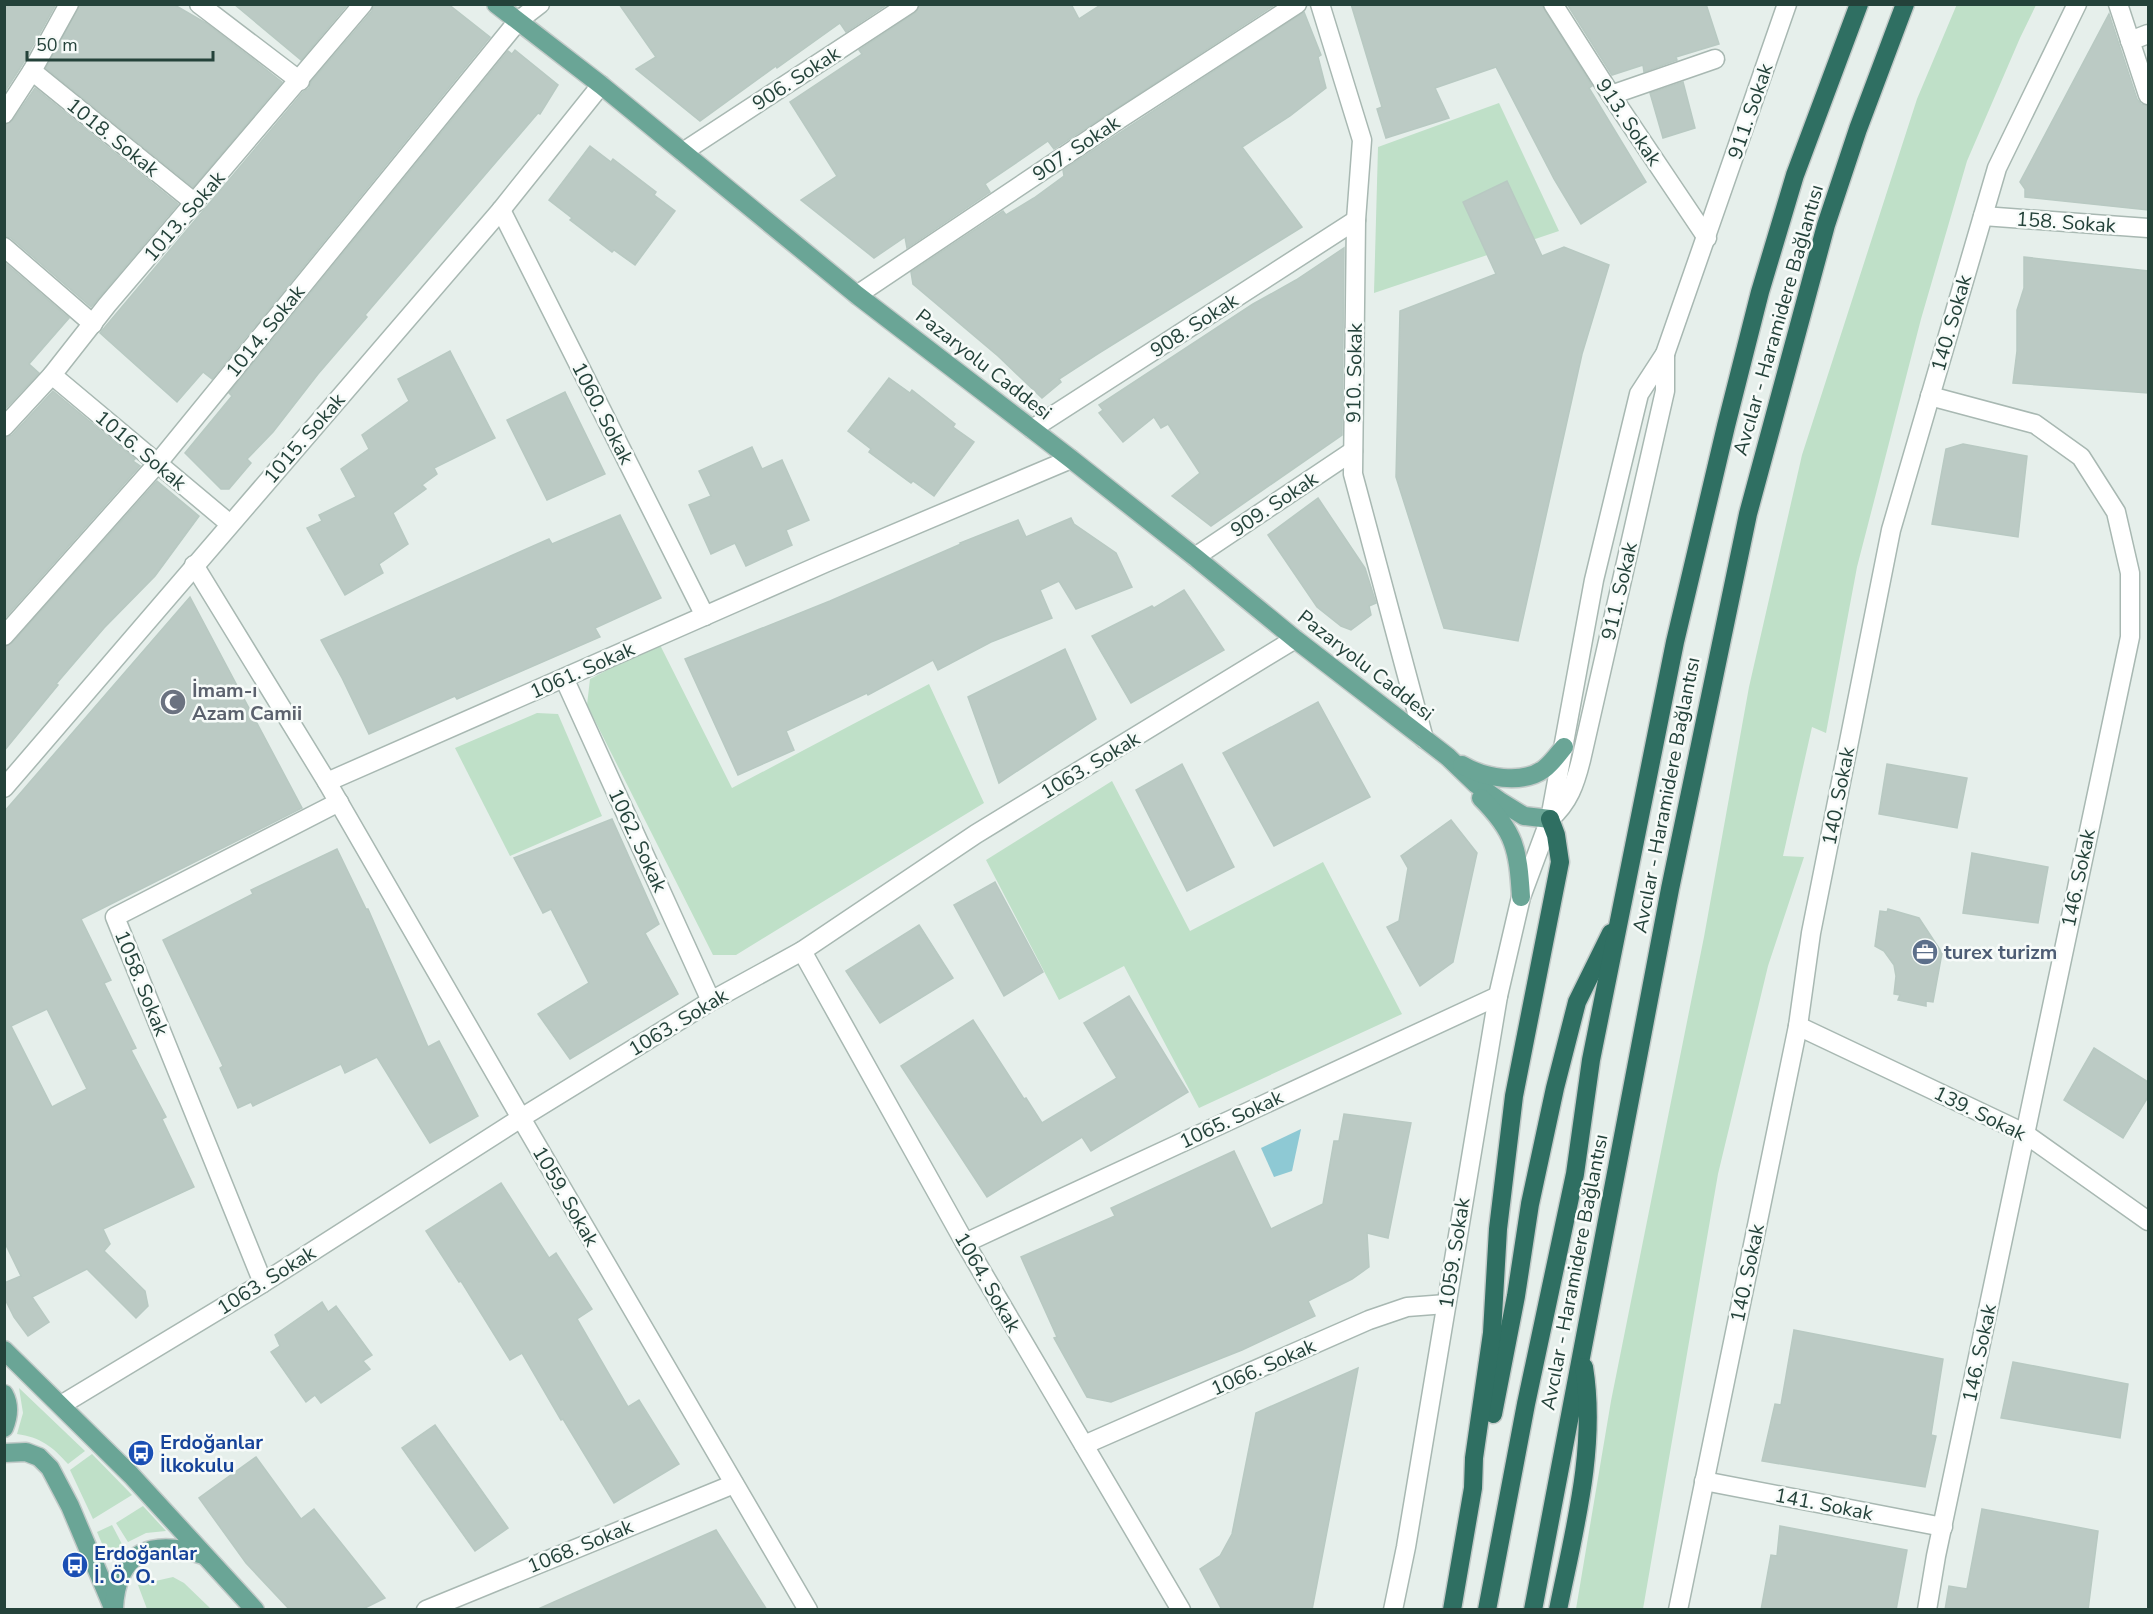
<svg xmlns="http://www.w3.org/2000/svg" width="2153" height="1614" font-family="'Nunito Sans',sans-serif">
<rect width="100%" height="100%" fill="#e6efeb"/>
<g fill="#bfe0c8">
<path d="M1957,4L2036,5L2020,38L1967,161L1921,319L1857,567L1826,733L1812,727L1783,856L1804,857L1768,966L1718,1174L1643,1609H1576L1611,1401L1704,937L1749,687L1802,455L1917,99Z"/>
<path d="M1499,103L1559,231L1374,293L1378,147Z"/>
<path d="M659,643L732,788L929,684L984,803L736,955H713L587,705L590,679Z"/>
<path d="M537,713L558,714L602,816L510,856L455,748Z"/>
<path d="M1112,781L1190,931L1323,862L1402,1014L1199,1108L1124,966L1059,1000L986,860Z"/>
<path d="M19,1388L85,1451L68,1464C53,1447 40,1437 17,1434L23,1413Z"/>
<path d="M92,1454L132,1495L93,1519L70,1470Z"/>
<path d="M143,1506L166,1531L146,1533L128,1542L116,1523Z"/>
<path d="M112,1525L123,1546L109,1560L97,1532Z"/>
<path d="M173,1577L184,1583L211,1609H147L138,1585Z"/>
</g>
<path fill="#8ec9d4" d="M1301,1129L1292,1171L1274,1177L1261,1148Z"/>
<g fill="#bbcac4" stroke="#b8c9c2" stroke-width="1.5" fill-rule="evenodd">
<path d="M4,4H56L22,65L4,93Z"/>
<path d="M80,4H173L206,23L282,82L193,187L46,68Z"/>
<path d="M234,4H348L301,60Z"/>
<path d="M374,4H448L490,37L212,379L203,372L177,402L100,333L303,92L309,88L311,82L372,11Z"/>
<path d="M619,4H888L846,32L840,23L777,68L776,66L700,121L636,69L656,57Z"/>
<path d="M920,4H1071L1079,19L1102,4H1276L1054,149L1048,141L985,184L990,192L907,248L905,237L874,258L801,200L837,176L790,102L862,54L859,50L915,13Z"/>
<path d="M1351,4H1542L1592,86L1589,88L1646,182L1581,224L1554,179L1496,67L1435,88L1449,118L1386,138L1377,109L1382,107Z"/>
<path d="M1567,4H1706L1719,44L1676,57L1677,60L1644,72L1643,65L1612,75Z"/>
<path d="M1304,12L1321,55L1318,57L1326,88L1290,116L1242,147L1302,227L1099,353L1059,379L1061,382L1042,398L998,356L913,284L911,272L1003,211L1006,215L1034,198L1064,176L1063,170Z"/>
<path d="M2109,14L2137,99L2141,104L2148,106V210L2025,197V189L2020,182Z"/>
<path d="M515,50L558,85L540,114L538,113L365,315L367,317L318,374L273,432L247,459L251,463L229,489H221L185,453L232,396L229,393L508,51L512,54Z"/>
<path d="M1683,82L1695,128L1663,138L1650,93Z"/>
<path d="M35,88L178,204L91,307L11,238L4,236V125L13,120Z"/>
<path d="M590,146L611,162L613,159L656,192L654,195L675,211L635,265L614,250L612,252L570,220L572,218L549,200Z"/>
<path d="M1507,181L1542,256L1564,247L1609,265L1582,354L1518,641L1444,628L1396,477L1400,311L1496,274L1463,202Z"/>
<path d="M1344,248L1342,435L1211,526L1172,496L1200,473L1168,424L1161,428L1154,417L1123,442L1099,413L1103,410L1099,405L1253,304L1296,280Z"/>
<path d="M2024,257L2148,271V393L2013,383L2017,351V310L2024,288Z"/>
<path d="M4,262L69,318L29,364L39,373L4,410Z"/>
<path d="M450,351L495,438L434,468L437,474L422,485L426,489L393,513L408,544L379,564L383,573L345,595L307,528L322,521L319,515L356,497L341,469L369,449L362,435L409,401L398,379Z"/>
<path d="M889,378L910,393L912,390L955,424L953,427L974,442L934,496L913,481L911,483L869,452L871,449L848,431Z"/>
<path d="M53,391L135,459L133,461L140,466L4,619V438L12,435Z"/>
<path d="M565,392L605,474L547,500L507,420Z"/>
<path d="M1963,444L2027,456L2018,537L1932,524L1946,449Z"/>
<path d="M752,447L762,469L782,460L809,520L786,530L792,545L746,566L735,543L711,554L689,505L711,496L699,471Z"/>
<path d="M157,481L199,516L155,576L104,628L56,684L58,685L4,751V647L12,643Z"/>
<path d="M1318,498L1365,568L1376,603L1369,606L1371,615L1351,630L1341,626L1317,607L1268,535Z"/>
<path d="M620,515L661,598L595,628L600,637L457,699L455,696L369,734L342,678L321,640L549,539L552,544Z"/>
<path d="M1071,518L1074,524L1116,553L1132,587L1076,609L1059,581L1040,590L1052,618L991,642L938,670L933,660L868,695L867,693L786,731L794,750L738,775L685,659L830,601L961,544L960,543L1018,520L1026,537Z"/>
<path d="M1184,590L1224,650L1131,703L1092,636L1152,606L1154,608Z"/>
<path d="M190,597L302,808L81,919L111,980L104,983L136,1048L131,1050L166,1117L162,1119L194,1187L103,1229L110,1244L104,1251L145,1291L148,1306L136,1318L87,1269L32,1297L49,1322L28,1336L14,1317L4,1297V1283L21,1276L4,1241V812ZM47,1009L87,1089L52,1107L11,1026Z"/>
<path d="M1065,649L1096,719L999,783L968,697Z"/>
<path d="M1318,702L1370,797L1274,846L1223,753Z"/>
<path d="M1182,764L1234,867L1187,891L1136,790Z"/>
<path d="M1887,764L1967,778L1957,828L1879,814Z"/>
<path d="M612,819L659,924L645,933L678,994L570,1059L538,1014L589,983L551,909L543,913L514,858Z"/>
<path d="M1451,820L1477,853L1453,962L1420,986L1387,927L1399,921L1408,868L1401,856Z"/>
<path d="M337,849L366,909H368L428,1047L439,1041L478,1116L430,1143L377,1057L345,1073L341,1064L253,1106L251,1102L238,1108L220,1068L223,1066L163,940L253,894L251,890Z"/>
<path d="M1972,853L2048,867L2038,923L1963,913Z"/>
<path d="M995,882L1043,972L1004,996L954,905Z"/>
<path d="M1888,909L1919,918L1942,953L1933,1002L1926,1001V1006L1898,1000L1900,995L1894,994L1896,976L1894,965L1884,951L1875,946L1880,911L1887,912Z"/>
<path d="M919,925L953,978L880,1023L846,971Z"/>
<path d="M1129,996L1188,1092L1091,1151L1082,1137L987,1197L901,1066L973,1020L1024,1099L1026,1098L1042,1123L1117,1078L1084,1023Z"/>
<path d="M2094,1048L2148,1082V1097L2123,1138L2064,1100Z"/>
<path d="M1344,1114L1411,1123L1388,1238L1367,1233L1369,1267L1352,1279L1308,1301L1315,1316L1242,1350L1111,1402L1087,1397L1054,1338L1057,1337L1021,1257L1115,1216L1111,1208L1234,1151L1271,1229L1323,1204L1334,1141H1339Z"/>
<path d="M501,1183L549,1258L556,1253L592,1309L577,1319L628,1407L639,1400L679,1464L614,1503L563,1419L561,1420L522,1353L510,1360L461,1281L459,1282L426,1231Z"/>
<path d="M322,1302L328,1312L336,1306L372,1355L363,1361L370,1369L321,1403L315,1395L306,1402L271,1352L280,1346L275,1335Z"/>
<path d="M1794,1330L1943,1359L1931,1435L1936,1436L1925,1487L1762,1461L1775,1404L1781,1405Z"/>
<path d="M2013,1362L2128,1384L2120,1438L2001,1418Z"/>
<path d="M1358,1368L1312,1610H1222L1200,1569L1220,1556L1232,1534L1256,1413Z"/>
<path d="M435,1425L508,1528L475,1551L402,1448Z"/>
<path d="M256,1457L301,1519L314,1509L385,1598L361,1610H290L246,1563L199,1498Z"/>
<path d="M1982,1509L2098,1531L2088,1610H1945L1949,1586L1967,1589Z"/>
<path d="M1780,1526L1907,1550L1896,1610H1761L1771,1555L1777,1556Z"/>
<path d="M716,1530L767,1610H536Z"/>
</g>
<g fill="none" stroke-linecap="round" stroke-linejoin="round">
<defs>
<g id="minor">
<path d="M199,4L300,81"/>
<path d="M1320,4L1362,140L1356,220L1353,474L1424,739"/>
<path d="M1553,4L1611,95L1707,238"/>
<path d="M2118,4L2148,95"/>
<path d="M2130,41L2148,34"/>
<path d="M32,71L195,203"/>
<path d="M1611,95L1715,59"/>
<path d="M4,114L32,71L69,4"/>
<path d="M683,152L909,4"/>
<path d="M501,210L705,616"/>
<path d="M1983,216L2148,228"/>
<path d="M4,247L93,324"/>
<path d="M857,295L1118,120L1297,4"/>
<path d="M52,375L230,524"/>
<path d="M4,427L52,375L107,305L363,4"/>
<path d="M1032,429L1356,220"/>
<path d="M1195,557L1353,451"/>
<path d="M194,565L327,782L825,563L1071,459"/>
<path d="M4,636L157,464L518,21L540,4"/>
<path d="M564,678L711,1001"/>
<path d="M327,782L521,1118L808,1610"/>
<path d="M4,788L501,210L601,85"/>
<path d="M1550,819C1569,802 1575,784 1581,760L1665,391V354"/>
<path d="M802,951L965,1243L1181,1610"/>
<path d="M1798,1026L2024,1133L2148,1221"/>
<path d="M965,1243L1498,996"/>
<path d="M263,1283L115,917L339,802"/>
<path d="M61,1405L263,1283L521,1118L711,1001L802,951L976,834L1295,639"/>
<path d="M1084,1445L1369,1320L1407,1307L1446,1304"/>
<path d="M1704,1481L1943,1527"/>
<path d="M426,1610L734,1484"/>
<path d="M1393,1610L1406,1547L1498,996L1521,897L1550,819L1594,580L1639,394L1665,354L1787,4"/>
<path d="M1678,1610L1798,1026L1811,933L1891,530L1997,168L2077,4"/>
<path d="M1927,1610L1936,1556L2130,637V573L2116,512L2081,457L2035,424L1930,396"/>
</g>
<g id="major">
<path d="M496,4L601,85L857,295L1071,459L1195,557L1295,639L1448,757L1476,784L1501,802L1524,816L1550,819"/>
<path d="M1462,765C1484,778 1522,785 1544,769C1552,763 1558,754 1564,747"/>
<path d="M1481,798C1515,832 1518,849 1521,897"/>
<path d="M4,1350L131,1475L255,1610"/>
<path d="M4,1394C10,1405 9,1416 4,1428"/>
<path d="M4,1453L26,1452L39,1457L50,1468L70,1506L114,1610"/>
<path d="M114,1608C117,1550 153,1539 203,1555"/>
</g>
<g id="highway">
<path d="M1493,1414L1516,1296L1530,1204L1555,1088L1577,1002L1611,933"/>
<path d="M1452,1610L1473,1488L1474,1458L1492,1333L1498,1229L1514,1096L1560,862L1556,835L1550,819"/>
<path d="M1487,1610L1526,1404L1575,1174L1591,1060L1675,642L1726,426L1760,292L1795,175L1859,4"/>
<path d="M1533,1610L1670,889L1748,514L1826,225L1858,129L1905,4"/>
<path d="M1558,1610C1574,1531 1597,1447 1584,1367"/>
</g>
</defs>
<use href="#minor" stroke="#a8b8b2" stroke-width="21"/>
<use href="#major" stroke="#c2cac8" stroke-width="21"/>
<use href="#highway" stroke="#c2cac8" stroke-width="21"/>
<use href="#minor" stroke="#fff" stroke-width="18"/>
<use href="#major" stroke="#6aa596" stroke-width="18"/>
<use href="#highway" stroke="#2f6f62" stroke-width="18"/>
</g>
<defs>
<symbol id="mosque-disc" viewBox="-11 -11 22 22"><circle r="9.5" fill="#6b7280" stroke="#f7fbf9"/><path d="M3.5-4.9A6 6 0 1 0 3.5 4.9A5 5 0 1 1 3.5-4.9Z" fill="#fff"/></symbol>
<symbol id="office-disc" viewBox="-11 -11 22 22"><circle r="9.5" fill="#5c6f8a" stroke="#f7fbf9"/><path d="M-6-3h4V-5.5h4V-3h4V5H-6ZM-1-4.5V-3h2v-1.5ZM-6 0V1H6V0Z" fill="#fff"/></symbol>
<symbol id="bus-disc" viewBox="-11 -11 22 22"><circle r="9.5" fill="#1a4fb4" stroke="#f7fbf9"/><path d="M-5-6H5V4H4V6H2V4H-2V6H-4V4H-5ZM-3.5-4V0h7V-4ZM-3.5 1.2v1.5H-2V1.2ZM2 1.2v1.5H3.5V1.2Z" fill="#fff"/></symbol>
</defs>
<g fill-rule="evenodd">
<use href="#mosque-disc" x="158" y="687" width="30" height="30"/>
<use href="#office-disc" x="1910" y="937" width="30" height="30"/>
<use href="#bus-disc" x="126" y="1438" width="30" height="30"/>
<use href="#bus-disc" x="60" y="1550" width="30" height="30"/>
</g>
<g text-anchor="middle" stroke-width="5" stroke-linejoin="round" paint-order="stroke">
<g font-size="20" fill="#24423a" stroke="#f7fbf9">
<text transform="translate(796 78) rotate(-33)" y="7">906. Sokak</text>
<text transform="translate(1750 111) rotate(-71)" y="7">911. Sokak</text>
<text transform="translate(1629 122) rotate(56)" y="7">913. Sokak</text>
<text transform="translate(113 137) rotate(39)" y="7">1018. Sokak</text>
<text transform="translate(1076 148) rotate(-34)" y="7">907. Sokak</text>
<text transform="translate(184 216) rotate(-49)" y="7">1013. Sokak</text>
<text transform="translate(2066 222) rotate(4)" y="7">158. Sokak</text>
<text transform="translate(1778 320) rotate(-74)" y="7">Avcılar - Haramidere Bağlantısı</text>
<text transform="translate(1951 323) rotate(-74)" y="7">140. Sokak</text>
<text transform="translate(1194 325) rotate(-33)" y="7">908. Sokak</text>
<text transform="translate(265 331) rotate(-51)" y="7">1014. Sokak</text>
<text transform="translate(984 364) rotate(38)" y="7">Pazaryolu Caddesi</text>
<text transform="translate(1354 373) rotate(-89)" y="7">910. Sokak</text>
<text transform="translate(603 413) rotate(63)" y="7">1060. Sokak</text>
<text transform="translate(304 438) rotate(-49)" y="7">1015. Sokak</text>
<text transform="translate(141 450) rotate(40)" y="7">1016. Sokak</text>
<text transform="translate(1274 504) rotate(-34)" y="7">909. Sokak</text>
<text transform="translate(1619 591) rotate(-77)" y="7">911. Sokak</text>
<text transform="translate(1366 665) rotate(38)" y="7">Pazaryolu Caddesi</text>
<text transform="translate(582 670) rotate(-24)" y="7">1061. Sokak</text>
<text transform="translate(1090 765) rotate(-31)" y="7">1063. Sokak</text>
<text transform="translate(1666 795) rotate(-79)" y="7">Avcılar - Haramidere Bağlantısı</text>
<text transform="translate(1838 796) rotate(-79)" y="7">140. Sokak</text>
<text transform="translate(638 840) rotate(65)" y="7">1062. Sokak</text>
<text transform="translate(2078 878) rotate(-78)" y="7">146. Sokak</text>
<text transform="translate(142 983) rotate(68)" y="7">1058. Sokak</text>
<text transform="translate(678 1022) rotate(-31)" y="7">1063. Sokak</text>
<text transform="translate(1980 1113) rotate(26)" y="7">139. Sokak</text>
<text transform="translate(1231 1119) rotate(-25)" y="7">1065. Sokak</text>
<text transform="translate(566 1196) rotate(60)" y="7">1059. Sokak</text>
<text transform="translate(1454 1253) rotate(-81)" y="7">1059. Sokak</text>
<text transform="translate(1574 1272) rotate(-79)" y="7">Avcılar - Haramidere Bağlantısı</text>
<text transform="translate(1747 1273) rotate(-78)" y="7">140. Sokak</text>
<text transform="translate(266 1280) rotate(-32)" y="7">1063. Sokak</text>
<text transform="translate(988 1282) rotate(60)" y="7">1064. Sokak</text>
<text transform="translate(1979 1353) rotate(-78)" y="7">146. Sokak</text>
<text transform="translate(1263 1367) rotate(-24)" y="7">1066. Sokak</text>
<text transform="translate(1824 1504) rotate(11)" y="7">141. Sokak</text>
<text transform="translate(580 1546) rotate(-22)" y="7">1068. Sokak</text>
</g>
<g font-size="20" font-weight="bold" fill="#5b616d" stroke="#f7fbf9" text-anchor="start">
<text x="192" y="697">İmam-ı<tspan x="192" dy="23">Azam Camii</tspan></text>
</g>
<g font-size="20" font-weight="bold" fill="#4e5e75" stroke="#f7fbf9" text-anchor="start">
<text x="1944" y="959">turex turizm</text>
</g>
<g font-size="20" font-weight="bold" fill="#164399" stroke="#f7fbf9" text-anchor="start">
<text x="160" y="1449">Erdoğanlar<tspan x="160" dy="23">İlkokulu</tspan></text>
<text x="94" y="1560">Erdoğanlar<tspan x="94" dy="23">İ. Ö. O.</tspan></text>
</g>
</g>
<rect width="2153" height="1614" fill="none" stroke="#24423a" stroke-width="12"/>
<path d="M27 51v9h186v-9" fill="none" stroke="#24423a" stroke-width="3"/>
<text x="36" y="51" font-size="18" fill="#24423a" stroke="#f7fbf9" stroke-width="4.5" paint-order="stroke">50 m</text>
</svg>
